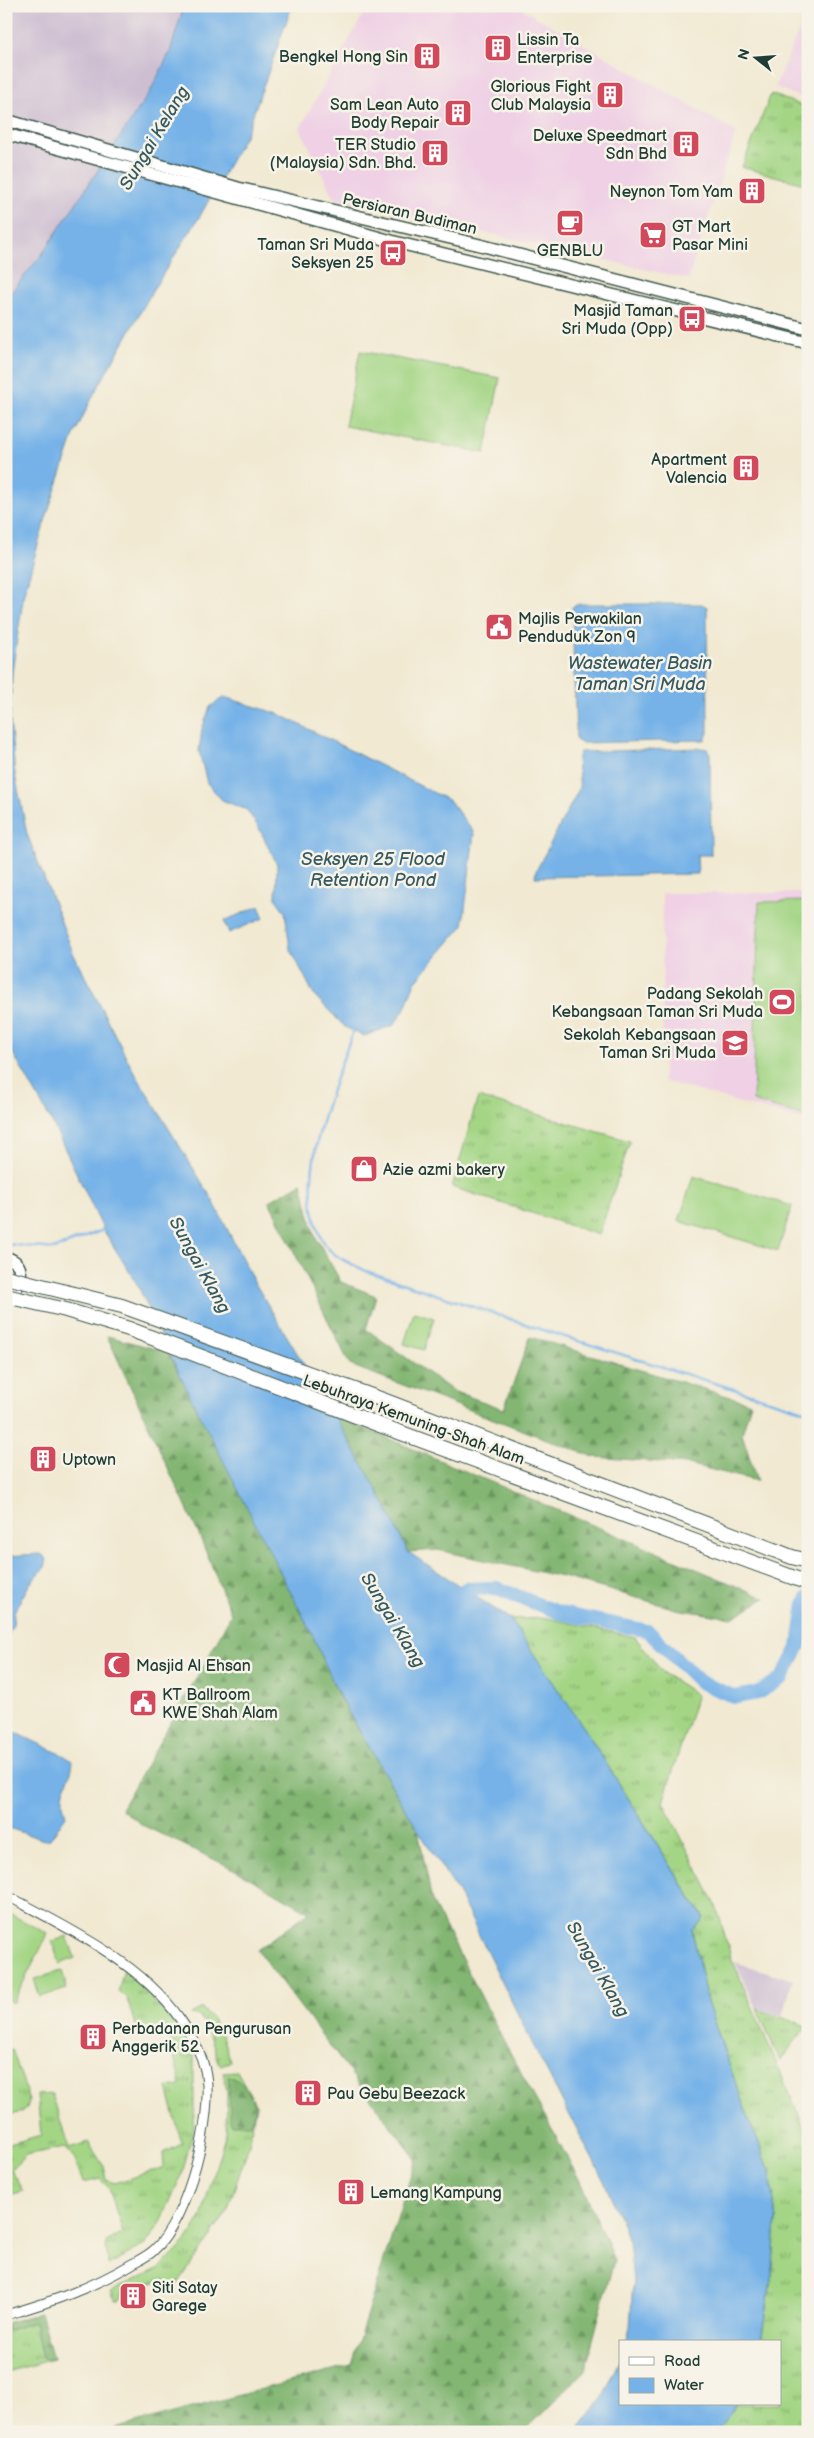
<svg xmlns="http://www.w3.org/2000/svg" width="814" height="2438" font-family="'Balsamiq Sans',sans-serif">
<defs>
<pattern id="grass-tufts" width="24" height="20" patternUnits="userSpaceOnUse" patternTransform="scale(1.25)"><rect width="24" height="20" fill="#a3d584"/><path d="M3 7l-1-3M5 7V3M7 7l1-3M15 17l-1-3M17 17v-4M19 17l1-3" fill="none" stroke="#84ae6d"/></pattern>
<pattern id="forest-firs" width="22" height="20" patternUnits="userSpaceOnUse" patternTransform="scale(1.25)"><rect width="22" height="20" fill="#82b672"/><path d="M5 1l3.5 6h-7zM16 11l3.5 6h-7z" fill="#6a955e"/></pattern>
</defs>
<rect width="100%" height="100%" fill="#f7f3e8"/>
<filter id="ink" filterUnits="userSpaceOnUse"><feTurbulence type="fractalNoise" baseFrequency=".02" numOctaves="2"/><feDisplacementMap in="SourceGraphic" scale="10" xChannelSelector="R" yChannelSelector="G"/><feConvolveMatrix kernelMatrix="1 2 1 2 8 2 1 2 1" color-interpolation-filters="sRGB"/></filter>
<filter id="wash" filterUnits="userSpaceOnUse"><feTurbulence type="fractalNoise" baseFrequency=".0096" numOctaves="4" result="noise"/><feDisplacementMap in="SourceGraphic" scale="20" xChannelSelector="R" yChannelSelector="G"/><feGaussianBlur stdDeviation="1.12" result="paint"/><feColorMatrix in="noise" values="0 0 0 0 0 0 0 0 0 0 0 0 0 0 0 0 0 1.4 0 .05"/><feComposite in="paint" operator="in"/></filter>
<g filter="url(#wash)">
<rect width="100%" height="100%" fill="#f1e9d2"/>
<g fill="#efd0e5">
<path d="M368,6H517L736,132L688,279L334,198L300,128Z"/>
<path d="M808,9V100L775,87Z"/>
<path d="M662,893H808V1122L663,1081Z"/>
</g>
<g fill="#cdbed2">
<path d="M6,6H184L170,52L150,92L43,253L6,299Z"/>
<path d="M735,1962L793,1980L782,2016L756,2008Z"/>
</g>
<g fill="url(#grass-tufts)" stroke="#61895c">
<path d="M771,94L808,108V185L742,167Z"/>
<path d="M478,1097L630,1141L599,1235L452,1187Z"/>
<path d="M547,1618L635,1637L663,1673L697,1695L663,1802L716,1905L731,1957L808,2137V2432H717L737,2404H780V2342H762L773,2266L776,2220L770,2171L743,2104L707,2002L692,1930L704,1918L586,1731L510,1619Z"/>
<path d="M124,1970L175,2023L194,2056V2127L182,2174L160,2224L145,2245L108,2265L106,2242L123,2233L109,2188L100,2179L83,2183L75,2160L64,2147L26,2155L11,2170L24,2191L6,2196V2145L41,2135L37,2095L52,2094L69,2148L88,2142L103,2165L106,2180L115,2183L164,2167L163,2153L182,2144L167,2088L181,2086L167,2026L138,2036L127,1997L118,1992Z"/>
<path d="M202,2008C218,2023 225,2041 230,2062L220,2065L211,2038L200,2016L191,2014Z"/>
<path d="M757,2009L807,2026L780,2061Z"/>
<path d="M12,2049L29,2100C29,2113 17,2113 6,2116V2051Z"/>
<path d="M237,2071L256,2105L249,2145L226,2214L177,2285L169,2288L164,2279L123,2293L120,2300H115L111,2291L160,2268L186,2242L201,2217L226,2133L227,2092L223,2072Z"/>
<path d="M40,2313L53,2359L6,2372V2323Z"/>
</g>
<g fill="url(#forest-firs)" stroke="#507a53">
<path d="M302,1183L314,1234L341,1282L376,1296L366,1329L453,1391L504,1409L530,1337L751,1403L742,1434L757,1481L688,1464L594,1457L350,1365L269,1201Z"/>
<path d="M107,1336L168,1352L312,1634L340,1698L418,1830L432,1901L506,2045L580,2181L614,2260L585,2370L524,2432H103L351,2365L416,2159L257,1950L309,1912L230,1867L144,1826L121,1809L210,1654L231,1614L200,1537Z"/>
<path d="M335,1416L765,1598L732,1618L676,1609L567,1578L438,1550L408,1552L385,1504Z"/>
<path d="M228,2075L244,2084L256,2105L251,2124H231Z"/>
<path d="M40,2313L53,2359H42L34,2322L6,2331V2323Z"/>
</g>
<g fill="#a3d584" stroke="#61895c">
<path d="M360,351L500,378L485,453L345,426Z"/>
<path d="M808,901V1118L753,1101L759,902Z"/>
<path d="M693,1176L792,1206L778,1251L679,1221Z"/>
<path d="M414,1312L434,1318L424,1350L404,1344Z"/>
<path d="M6,1912L48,1934L13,2003L6,1999Z"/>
<path d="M67,1936L75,1958L60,1964L52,1942Z"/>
<path d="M62,1971L67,1989L40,1997L34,1979Z"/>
</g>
<g fill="#76b2e8" stroke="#4a788e">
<path d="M184,6H292L246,134L200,216L156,285L95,392L74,435L45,521L24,593L12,672L10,719L15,774L27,834L74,955L133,1070L212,1199L253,1280L335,1416L385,1504L408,1552L510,1619L586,1731L704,1919L692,1930L707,2002L743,2104L770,2171L776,2220L773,2266L762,2342H626L630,2327L633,2281L629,2241L604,2181L530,2039L458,1892L418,1830L340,1698L312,1634L189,1394L137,1284L104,1231L54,1126L6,1041V299L43,253L150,92L170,52Z"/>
<path d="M579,604H702L707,607L708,733L705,740L581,743L576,740L572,607Z"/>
<path d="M224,697L279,714L450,801L474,833L463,926L415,982L405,1008L394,1025L364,1036L345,1027L314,995L290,948L285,912L276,899L277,864L259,828L247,810L222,800L207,783L199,751L202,729L210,707Z"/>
<path d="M701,748L707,749L710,754L711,855H697L698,874L535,877L536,871L579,789C581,778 574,761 580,752Z"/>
<path d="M259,906L264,918L229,933L224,921Z"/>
<path d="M41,1554L47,1559L45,1567L29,1585L14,1612L13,1625L6,1640V1556Z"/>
<path d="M6,1728L65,1756L73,1762C70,1786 57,1788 66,1816L50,1839L44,1840L6,1827Z"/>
<path d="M620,2361V2404H737L717,2432H576L601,2400Z"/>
</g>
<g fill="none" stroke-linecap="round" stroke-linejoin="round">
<g stroke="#76b2e8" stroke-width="2.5">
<path d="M354,1028C334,1087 291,1181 323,1241C330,1256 352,1264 366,1271L546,1331L808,1412"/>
<path d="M6,1244L54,1249L106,1229"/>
</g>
<path stroke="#76b2e8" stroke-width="14" d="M453,1604L465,1589L497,1588L560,1613L648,1631L700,1682L735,1697L758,1693L782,1678L799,1646L805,1603L808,1598"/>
</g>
</g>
<g filter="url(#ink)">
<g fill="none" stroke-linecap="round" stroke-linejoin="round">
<defs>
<path id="minor" d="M6,1895C66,1927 140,1962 180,2019C190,2033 201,2052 205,2070C215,2113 188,2220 154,2250C148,2256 139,2260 132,2264C92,2288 51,2302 6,2315"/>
<g id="major">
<path d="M6,120L238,188L480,245L808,329"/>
<path d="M6,134L395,242L808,343"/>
<path d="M6,1258C29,1262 21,1290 6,1299"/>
</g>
<path id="highway" d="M383,1400L792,1557L808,1561"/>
</defs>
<use href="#minor" stroke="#3e574c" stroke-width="11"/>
<use href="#major" stroke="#3e574c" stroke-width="14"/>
<use href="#highway" stroke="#3e574c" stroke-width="16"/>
<use href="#minor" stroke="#fff" stroke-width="9"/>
<use href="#major" stroke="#fff" stroke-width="11"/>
<use href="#highway" stroke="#fff" stroke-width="14"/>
<defs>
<g id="highway-bridge">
<path d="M6,1277L122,1306L383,1400"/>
<path d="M6,1296L66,1310L129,1329L377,1424L808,1583"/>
</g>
</defs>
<use href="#highway-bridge" stroke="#3e574c" stroke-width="16" stroke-linecap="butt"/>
<use href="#highway-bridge" stroke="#fff" stroke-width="14"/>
</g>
</g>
<defs>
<symbol id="building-square" viewBox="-11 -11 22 22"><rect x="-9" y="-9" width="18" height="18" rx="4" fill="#d1495b" stroke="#f7f3e8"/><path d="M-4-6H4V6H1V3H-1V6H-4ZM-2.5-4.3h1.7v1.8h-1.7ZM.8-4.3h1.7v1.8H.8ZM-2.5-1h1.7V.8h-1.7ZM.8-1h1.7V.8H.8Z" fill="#fff"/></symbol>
<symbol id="cafe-square" viewBox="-11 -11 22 22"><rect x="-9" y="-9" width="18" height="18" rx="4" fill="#d1495b" stroke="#f7f3e8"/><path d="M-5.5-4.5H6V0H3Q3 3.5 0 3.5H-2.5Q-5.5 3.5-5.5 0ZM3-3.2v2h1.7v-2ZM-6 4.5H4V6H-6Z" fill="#fff"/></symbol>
<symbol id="supermarket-square" viewBox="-11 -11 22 22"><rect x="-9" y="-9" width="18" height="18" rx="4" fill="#d1495b" stroke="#f7f3e8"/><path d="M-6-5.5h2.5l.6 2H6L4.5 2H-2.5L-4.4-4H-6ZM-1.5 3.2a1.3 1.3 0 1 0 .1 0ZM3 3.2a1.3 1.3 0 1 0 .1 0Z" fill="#fff"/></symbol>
<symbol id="bus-square" viewBox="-11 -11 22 22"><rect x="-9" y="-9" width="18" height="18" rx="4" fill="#d1495b" stroke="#f7f3e8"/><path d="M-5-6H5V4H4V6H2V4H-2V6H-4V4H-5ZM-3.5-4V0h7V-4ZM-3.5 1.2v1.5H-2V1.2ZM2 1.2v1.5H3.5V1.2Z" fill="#fff"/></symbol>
<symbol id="civic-square" viewBox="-11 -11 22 22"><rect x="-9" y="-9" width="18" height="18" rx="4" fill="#d1495b" stroke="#f7f3e8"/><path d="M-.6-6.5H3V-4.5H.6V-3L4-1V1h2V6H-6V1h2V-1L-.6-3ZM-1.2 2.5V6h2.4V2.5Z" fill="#fff"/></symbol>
<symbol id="stadium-square" viewBox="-11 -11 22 22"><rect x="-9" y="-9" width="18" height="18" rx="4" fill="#d1495b" stroke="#f7f3e8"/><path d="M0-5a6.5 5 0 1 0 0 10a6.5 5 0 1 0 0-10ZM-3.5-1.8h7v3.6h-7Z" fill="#fff"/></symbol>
<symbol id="school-square" viewBox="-11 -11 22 22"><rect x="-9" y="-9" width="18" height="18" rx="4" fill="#d1495b" stroke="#f7f3e8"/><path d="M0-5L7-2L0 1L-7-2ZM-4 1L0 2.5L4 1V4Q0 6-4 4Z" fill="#fff"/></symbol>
<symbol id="shop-square" viewBox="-11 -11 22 22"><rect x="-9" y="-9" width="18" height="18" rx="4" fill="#d1495b" stroke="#f7f3e8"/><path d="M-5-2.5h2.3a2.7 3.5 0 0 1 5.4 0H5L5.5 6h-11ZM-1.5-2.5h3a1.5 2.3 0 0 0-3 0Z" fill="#fff"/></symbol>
<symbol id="mosque-square" viewBox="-11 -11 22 22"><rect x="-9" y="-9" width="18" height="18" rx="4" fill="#d1495b" stroke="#f7f3e8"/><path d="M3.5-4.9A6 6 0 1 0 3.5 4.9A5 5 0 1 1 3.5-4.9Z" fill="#fff"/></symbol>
</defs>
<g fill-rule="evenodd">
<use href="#building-square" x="482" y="32" width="32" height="32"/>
<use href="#building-square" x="411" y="40" width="32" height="32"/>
<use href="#building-square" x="594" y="79" width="32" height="32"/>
<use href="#building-square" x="442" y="97" width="32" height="32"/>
<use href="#building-square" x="670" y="128" width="32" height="32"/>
<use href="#building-square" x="419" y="137" width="32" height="32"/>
<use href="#building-square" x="736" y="175" width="32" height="32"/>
<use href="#cafe-square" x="554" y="207" width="32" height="32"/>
<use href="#supermarket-square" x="637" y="219" width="32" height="32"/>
<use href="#bus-square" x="377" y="237" width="32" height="32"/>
<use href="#bus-square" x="676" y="303" width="32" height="32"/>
<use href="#building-square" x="730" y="452" width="32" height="32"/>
<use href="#civic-square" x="483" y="611" width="32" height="32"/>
<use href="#stadium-square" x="766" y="986" width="32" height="32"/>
<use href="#school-square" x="719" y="1027" width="32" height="32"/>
<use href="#shop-square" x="348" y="1153" width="32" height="32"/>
<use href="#building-square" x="27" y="1443" width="32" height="32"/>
<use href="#mosque-square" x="101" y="1649" width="32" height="32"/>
<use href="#civic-square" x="127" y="1687" width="32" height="32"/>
<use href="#building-square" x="77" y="2021" width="32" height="32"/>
<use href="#building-square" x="292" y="2077" width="32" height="32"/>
<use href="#building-square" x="335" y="2176" width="32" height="32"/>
<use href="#building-square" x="117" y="2280" width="32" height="32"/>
</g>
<g text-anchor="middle" stroke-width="5" stroke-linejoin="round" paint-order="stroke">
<g font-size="16" fill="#1f3d34" stroke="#f7f3e8" text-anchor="start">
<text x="517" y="45">Lissin Ta<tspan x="517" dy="18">Enterprise</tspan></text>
<text x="408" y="62" text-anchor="end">Bengkel Hong Sin</text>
<text x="591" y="92" text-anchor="end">Glorious Fight<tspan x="591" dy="18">Club Malaysia</tspan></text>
<text x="439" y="110" text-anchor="end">Sam Lean Auto<tspan x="439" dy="18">Body Repair</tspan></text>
<text x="667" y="141" text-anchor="end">Deluxe Speedmart<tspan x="667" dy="18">Sdn Bhd</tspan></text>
<text x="416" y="150" text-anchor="end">TER Studio<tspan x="416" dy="18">(Malaysia) Sdn. Bhd.</tspan></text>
<text x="733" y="197" text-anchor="end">Neynon Tom Yam</text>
<text x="672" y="232">GT Mart<tspan x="672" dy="18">Pasar Mini</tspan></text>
<text x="374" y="250" text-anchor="end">Taman Sri Muda<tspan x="374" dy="18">Seksyen 25</tspan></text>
<text x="570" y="256" text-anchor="middle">GENBLU</text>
<text x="673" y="316" text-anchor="end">Masjid Taman<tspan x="673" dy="18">Sri Muda (Opp)</tspan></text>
<text x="727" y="465" text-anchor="end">Apartment<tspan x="727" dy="18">Valencia</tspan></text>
<text x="518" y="624">Majlis Perwakilan<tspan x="518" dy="18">Penduduk Zon 9</tspan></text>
<text x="763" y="999" text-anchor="end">Padang Sekolah<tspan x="763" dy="18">Kebangsaan Taman Sri Muda</tspan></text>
<text x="716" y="1040" text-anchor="end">Sekolah Kebangsaan<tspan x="716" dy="18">Taman Sri Muda</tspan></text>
<text x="383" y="1175">Azie azmi bakery</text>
<text x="62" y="1465">Uptown</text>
<text x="136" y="1671">Masjid Al Ehsan</text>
<text x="162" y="1700">KT Ballroom<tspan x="162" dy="18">KWE Shah Alam</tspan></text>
<text x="112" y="2034">Perbadanan Pengurusan<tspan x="112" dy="18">Anggerik 52</tspan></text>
<text x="327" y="2099">Pau Gebu Beezack</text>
<text x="370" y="2198">Lemang Kampung</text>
<text x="152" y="2293">Siti Satay<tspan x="152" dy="18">Garege</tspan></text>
</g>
<g font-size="16" fill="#1f3d34" stroke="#f7f3e8">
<text transform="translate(410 213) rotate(13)" y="6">Persiaran Budiman</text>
<text transform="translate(414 1419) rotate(20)" y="6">Lebuhraya Kemuning-Shah Alam</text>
</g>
<g font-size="18" font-style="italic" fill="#355a61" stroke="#f7f3e8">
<text transform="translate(154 138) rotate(-59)" y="6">Sungai Kelang</text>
<text x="640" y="669">Wastewater Basin<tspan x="640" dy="21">Taman Sri Muda</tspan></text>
<text x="373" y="865">Seksyen 25 Flood<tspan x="373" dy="21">Retention Pond</tspan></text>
<text transform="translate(200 1265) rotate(61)" y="6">Sungai Klang</text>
<text transform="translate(393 1620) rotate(59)" y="6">Sungai Klang</text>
<text transform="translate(598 1969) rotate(60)" y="6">Sungai Klang</text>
</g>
</g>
<rect width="814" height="2438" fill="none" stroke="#f7f3e8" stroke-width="25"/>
<rect x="619" y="2340" width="162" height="65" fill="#f7f3e8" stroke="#a1aaa0"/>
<rect x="629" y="2357" width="25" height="8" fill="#ffffff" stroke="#a1aaa0"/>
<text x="664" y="2366" font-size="15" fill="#1f3d34">Road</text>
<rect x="629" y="2378" width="25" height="15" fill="#76b2e8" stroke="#a1aaa0"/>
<text x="664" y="2390" font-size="15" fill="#1f3d34">Water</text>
<g transform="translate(756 58) rotate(287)" stroke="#f7f3e8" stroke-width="4" paint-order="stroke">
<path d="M0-4L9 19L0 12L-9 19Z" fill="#1f3d34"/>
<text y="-8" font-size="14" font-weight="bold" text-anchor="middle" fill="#1f3d34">N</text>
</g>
</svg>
